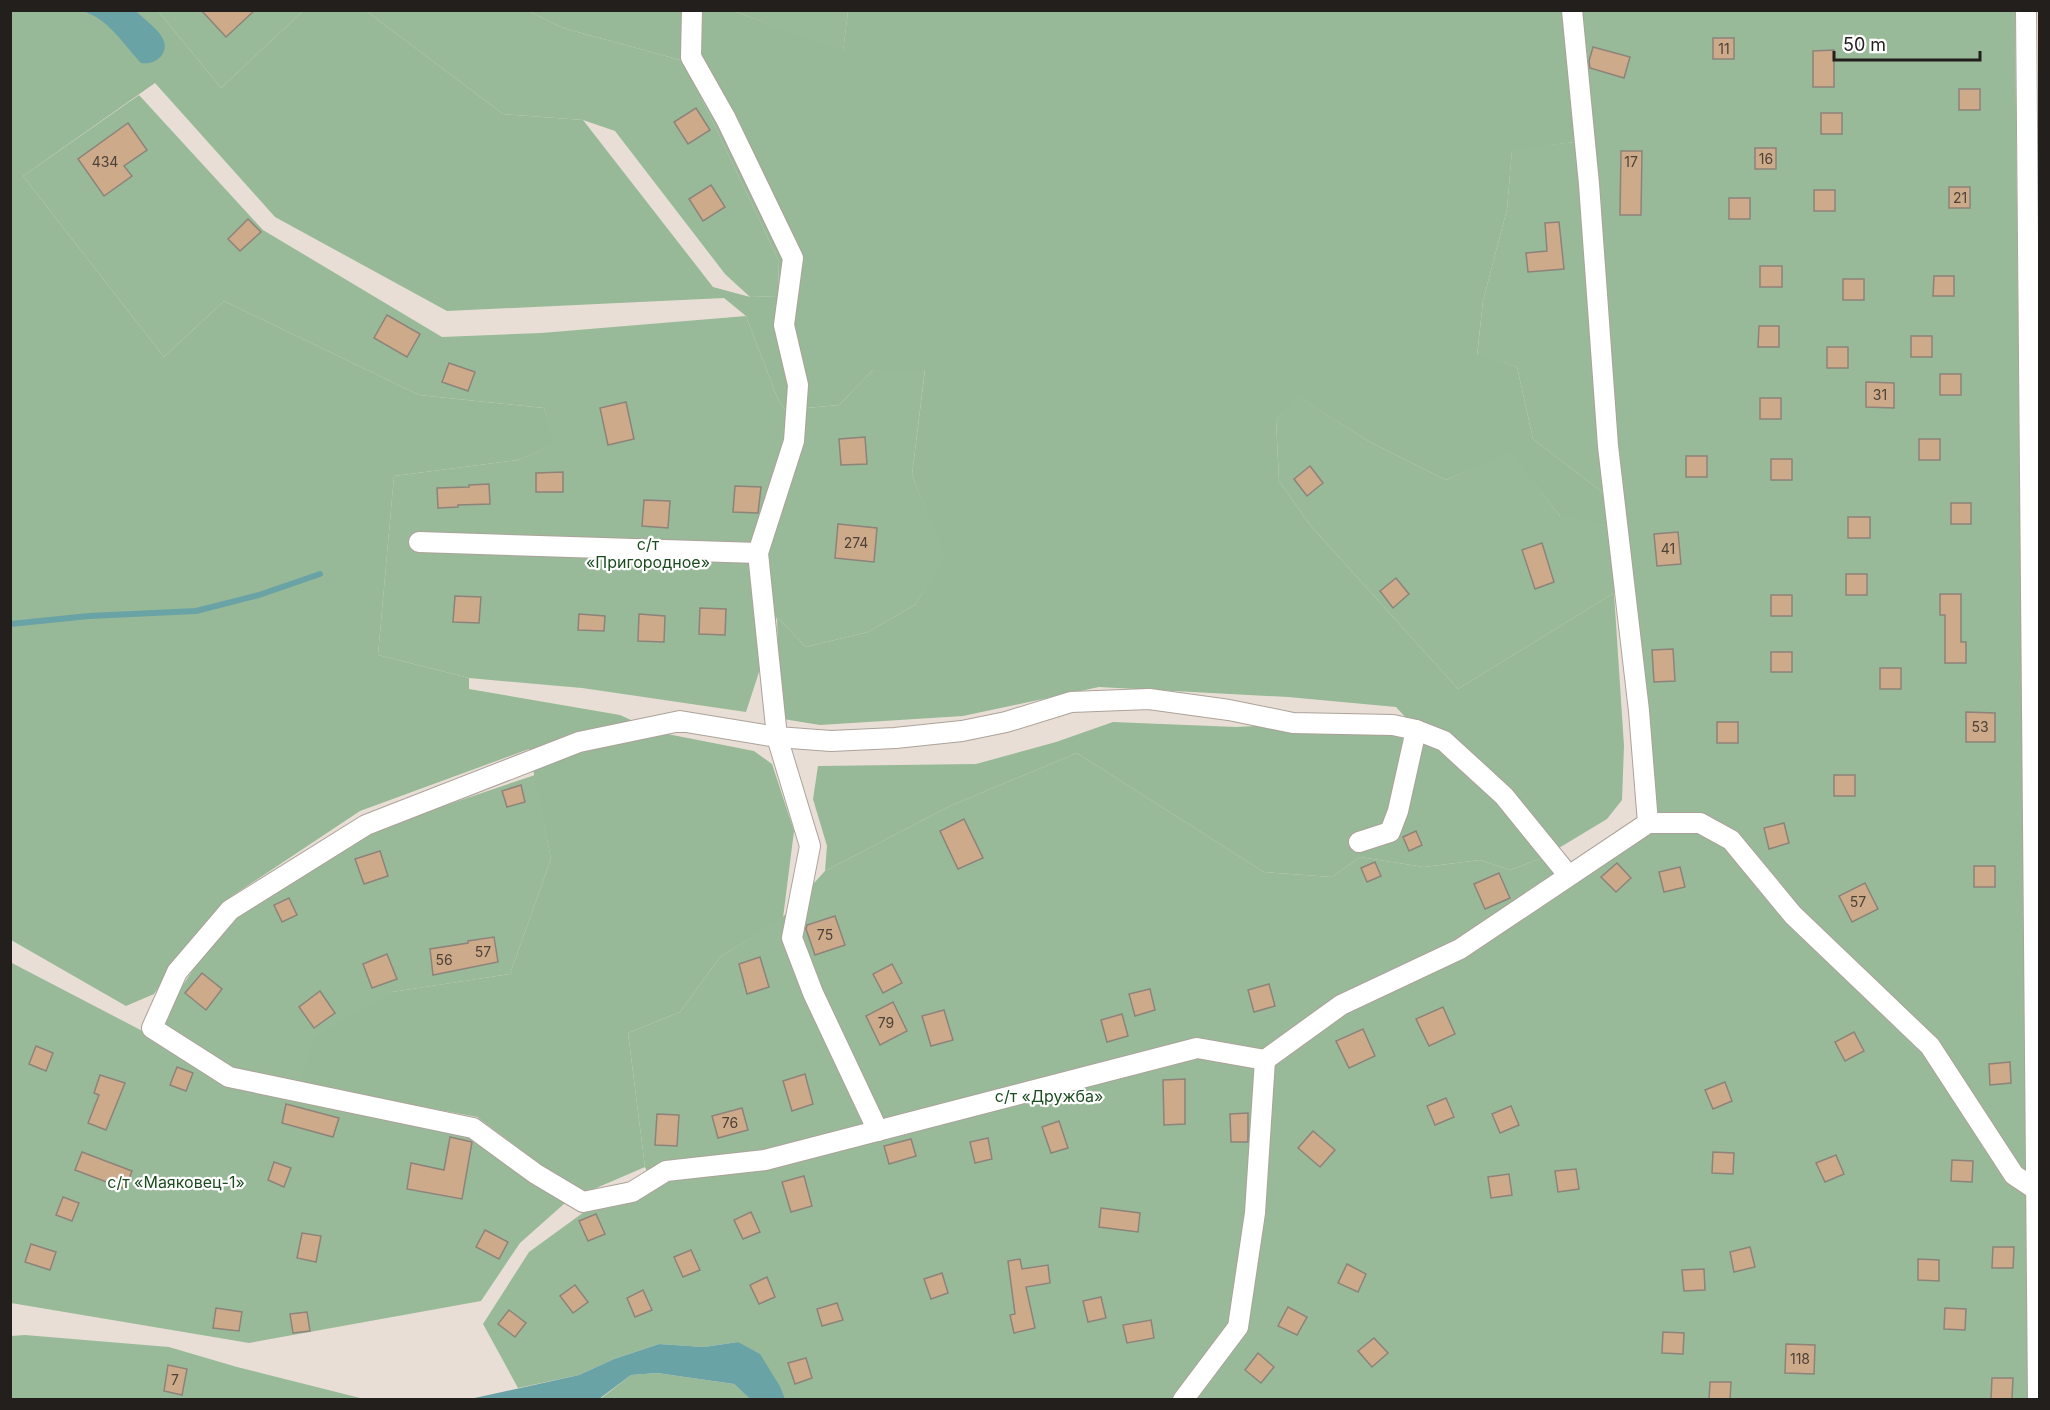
<svg xmlns="http://www.w3.org/2000/svg" width="2050" height="1410" font-family="Inter,sans-serif">
<rect width="100%" height="100%" fill="#e9ded5"/>
<g fill="#99ba99">
<path d="M158,11H303L221,88Z"/>
<path d="M366,11H529L563,28L684,61L778,259L779,296L750,297L725,274L615,131L583,120L503,114Z"/>
<path d="M733,11H848L843,52Z"/>
<path d="M1578,11H2015L2029,1399L785,1400L781,1388L738,1342L704,1347L659,1344L614,1359L579,1375L518,1388L483,1324L529,1252L584,1212L634,1201L653,1186L645,1167L628,1033L680,1012L720,957L782,918L825,871L950,806L1077,753L1264,872L1332,877L1360,857L1424,867L1480,860L1510,870L1544,857L1567,890L1655,830L1633,593H1614L1458,689L1310,525L1279,481L1276,420L1296,395L1370,442L1446,480L1510,452L1560,516L1602,492L1533,439L1517,367L1477,356L1483,301L1507,209L1512,149L1575,142L1592,145Z"/>
<path d="M139,95L263,230L442,337L541,333L746,316L777,397L785,410L839,405L873,370L925,369L912,475L946,558L915,605L868,632L806,647L777,617L746,712L582,688L469,678L378,655L394,476L518,460L555,444L544,408L419,395L224,301L164,357L23,176Z"/>
<path d="M535,775L551,859L510,974L392,992L300,1084L475,1134L565,1203L520,1243L481,1301L249,1343L11,1303L10,962L154,1037L169,1007L199,960L240,915L372,830Z"/>
<path d="M25,1335L169,1347L237,1367L364,1399H11L10,1336Z"/>
<path d="M657,1373L734,1384L750,1399L599,1400L631,1375Z"/>
</g>
<path fill="#97b997" d="M11,11H158L221,88L303,11H366L503,114L583,120L713,287L750,297L779,296L778,259L684,61L563,28L529,11H733L843,51L848,11H1563L1575,142L1512,150L1507,209L1483,301L1477,355L1517,367L1533,439L1602,492L1608,525L1560,516L1510,453L1446,480L1370,442L1297,396L1276,420L1279,481L1310,525L1458,689L1614,593L1624,746L1622,800L1607,819L1544,857L1510,870L1480,860L1424,867L1360,857L1332,877L1264,872L1077,753L950,806L825,871L827,846L813,799L818,766L976,764L1056,742L1113,722L1236,727L1407,719L1396,707L1288,697L1099,687L963,716L820,725L783,719L780,707L777,617L806,647L868,632L915,605L945,558L912,475L925,370H873L839,405L785,410L777,397L746,316L724,298L447,311L275,217L155,83L23,176L164,357L224,301L419,395L544,408L556,444L518,460L394,476L378,655L469,678V689L620,715L657,732L754,751L772,764L794,831L783,918L720,957L680,1012L628,1033L645,1167L587,1192L541,1165L477,1117L300,1084L315,1037L392,992L510,974L551,859L529,749L360,811L232,896L174,966L154,994L126,1006L11,940Z"/>
<g fill="#6aa3a6">
<path d="M82,11H136C146,22 174,38 162,55C157,62 149,64 141,63C123,44 108,18 82,11Z"/>
<path d="M738,1342L760,1354L781,1388L785,1399H750L734,1384L657,1373L631,1375L599,1399H470L579,1375L614,1359L659,1344L704,1347Z"/>
</g>
<g fill="none" stroke-linecap="round" stroke-linejoin="round">
<path stroke="#6aa3a6" stroke-width="6" d="M10,624L89,616L196,611L259,595L320,574"/>
</g>
<g fill="#cdaa8a" stroke="#8d837b" stroke-width="1.5">
<path d="M201,10H255L226,37Z"/>
<rect x="1713" y="38" width="21" height="21"/>
<path d="M1593,47L1630,57L1624,78L1590,68L1589,61Z"/>
<path d="M1834,50V87H1813V51Z"/>
<rect x="1959" y="89" width="21" height="21"/>
<path d="M696,108L710,130L688,144L674,122Z"/>
<rect x="1821" y="113" width="21" height="21"/>
<path d="M128,123L147,150L124,166L132,176L104,196L78,159Z"/>
<rect x="1755" y="148" width="21" height="21"/>
<path d="M1621,151H1642L1641,215H1620Z"/>
<path d="M711,185L725,207L703,221L689,199Z"/>
<rect x="1949" y="187" width="21" height="21"/>
<rect x="1814" y="190" width="21" height="21"/>
<rect x="1729" y="198" width="21" height="21"/>
<path d="M248,219L261,232L240,251L228,239Z"/>
<path d="M1559,222L1564,269L1528,272L1526,253L1547,251L1545,223Z"/>
<rect x="1760" y="266" width="22" height="21"/>
<path d="M1934,276H1954V296H1933Z"/>
<rect x="1843" y="279" width="21" height="21"/>
<path d="M387,315L420,334L407,357L374,338Z"/>
<path d="M1759,326H1779V347H1758Z"/>
<rect x="1911" y="336" width="21" height="21"/>
<rect x="1827" y="347" width="21" height="21"/>
<path d="M449,363L475,372L468,391L442,382Z"/>
<rect x="1940" y="374" width="21" height="21"/>
<path d="M1866,382L1894,383V408L1866,407Z"/>
<rect x="1760" y="398" width="21" height="21"/>
<path d="M626,402L634,439L608,445L600,408Z"/>
<path d="M865,437L867,464L841,465L839,439Z"/>
<rect x="1919" y="439" width="21" height="21"/>
<rect x="1686" y="456" width="21" height="21"/>
<rect x="1771" y="459" width="21" height="21"/>
<path d="M1310,466L1323,483L1307,496L1294,479Z"/>
<path d="M563,472V492H536V473Z"/>
<path d="M489,484L490,504L458,505V507L438,508L437,488L469,487V485Z"/>
<path d="M735,486L761,487L758,513L733,512Z"/>
<path d="M644,500L670,501L668,528L642,526Z"/>
<rect x="1951" y="503" width="20" height="21"/>
<rect x="1848" y="517" width="22" height="21"/>
<path d="M838,524L877,528L874,562L835,558Z"/>
<path d="M1678,532L1681,564L1657,566L1654,534Z"/>
<path d="M1542,543L1554,582L1535,589L1522,550Z"/>
<rect x="1846" y="574" width="21" height="21"/>
<path d="M1396,578L1409,594L1393,608L1380,591Z"/>
<path d="M1940,594H1961V642H1966V663H1945V615H1940Z"/>
<rect x="1771" y="595" width="21" height="21"/>
<path d="M455,596L481,597L479,623L453,622Z"/>
<path d="M700,608L726,609L725,635L699,634Z"/>
<path d="M579,614L605,616L604,631L578,630Z"/>
<path d="M639,614L665,616L664,642L638,641Z"/>
<path d="M1673,649L1675,681L1654,682L1652,650Z"/>
<rect x="1771" y="652" width="21" height="20"/>
<rect x="1880" y="668" width="21" height="21"/>
<path d="M1966,712L1995,713V742H1966Z"/>
<rect x="1717" y="722" width="21" height="21"/>
<rect x="1834" y="775" width="21" height="21"/>
<path d="M521,785L525,802L507,807L502,791Z"/>
<path d="M964,819L983,858L958,869L940,831Z"/>
<path d="M1784,823L1789,843L1769,849L1764,828Z"/>
<path d="M1416,831L1422,845L1409,851L1403,837Z"/>
<path d="M380,851L388,876L364,884L355,859Z"/>
<path d="M1375,862L1381,876L1367,882L1361,868Z"/>
<path d="M1617,863L1631,878L1616,892L1601,877Z"/>
<rect x="1974" y="866" width="21" height="21"/>
<path d="M1680,867L1685,887L1664,892L1659,872Z"/>
<path d="M1499,873L1510,898L1485,909L1474,884Z"/>
<path d="M1865,883L1878,909L1852,922L1839,896Z"/>
<path d="M289,898L297,915L282,922L274,905Z"/>
<path d="M835,916L845,945L815,955L806,929L807,925Z"/>
<path d="M494,937L498,962L433,975L430,949L468,943V941Z"/>
<path d="M387,954L397,979L372,988L363,964Z"/>
<path d="M760,957L769,987L747,994L739,964Z"/>
<path d="M892,964L902,983L883,993L873,974Z"/>
<path d="M202,973L222,989L206,1010L185,993Z"/>
<path d="M1269,984L1275,1006L1254,1012L1248,990Z"/>
<path d="M1150,989L1155,1010L1135,1016L1129,994Z"/>
<path d="M320,991L335,1013L314,1028L299,1007Z"/>
<path d="M893,1002L907,1031L880,1045L866,1016Z"/>
<path d="M1443,1007L1455,1034L1429,1046L1416,1019Z"/>
<path d="M944,1010L953,1040L931,1046L922,1016Z"/>
<path d="M1122,1014L1128,1036L1107,1042L1101,1020Z"/>
<path d="M1363,1029L1375,1056L1349,1068L1336,1041Z"/>
<path d="M1854,1032L1864,1051L1845,1061L1835,1042Z"/>
<path d="M36,1046L53,1053L46,1071L29,1064Z"/>
<path d="M2010,1062L2011,1083L1990,1085L1989,1064Z"/>
<path d="M177,1067L193,1073L186,1091L170,1085Z"/>
<path d="M805,1074L813,1104L792,1111L783,1081Z"/>
<path d="M100,1075L125,1083L106,1130L88,1123L99,1095L94,1093Z"/>
<path d="M1185,1079V1124L1164,1125L1163,1080Z"/>
<path d="M1725,1082L1732,1101L1713,1109L1705,1090Z"/>
<path d="M1446,1098L1454,1117L1435,1125L1427,1106Z"/>
<path d="M286,1104L339,1118L333,1137L282,1123Z"/>
<path d="M1511,1106L1519,1125L1500,1133L1492,1114Z"/>
<path d="M742,1108L748,1130L718,1138L712,1116Z"/>
<path d="M1248,1113V1142H1231L1230,1114Z"/>
<path d="M657,1114L679,1115L677,1146L655,1145Z"/>
<path d="M1059,1121L1068,1148L1051,1153L1042,1127Z"/>
<path d="M1313,1131L1335,1150L1320,1167L1298,1148Z"/>
<path d="M450,1137L472,1142L462,1199L407,1189L411,1163L444,1170Z"/>
<path d="M988,1138L992,1159L975,1163L970,1142Z"/>
<path d="M911,1139L916,1156L889,1164L884,1146Z"/>
<path d="M82,1152L132,1171L125,1189L75,1170Z"/>
<path d="M1713,1152L1734,1153L1733,1174L1712,1173Z"/>
<path d="M1836,1155L1844,1174L1825,1182L1816,1163Z"/>
<path d="M1952,1160L1973,1161L1972,1182L1951,1181Z"/>
<path d="M274,1162L291,1168L284,1187L268,1180Z"/>
<path d="M1576,1169L1579,1189L1558,1192L1555,1171Z"/>
<path d="M1509,1174L1512,1195L1491,1198L1488,1177Z"/>
<path d="M804,1176L812,1206L791,1212L782,1182Z"/>
<path d="M63,1197L79,1203L72,1221L56,1215Z"/>
<path d="M1101,1208L1140,1213L1138,1232L1099,1227Z"/>
<path d="M751,1212L760,1232L743,1239L734,1220Z"/>
<path d="M596,1214L605,1234L588,1241L579,1221Z"/>
<path d="M485,1230L508,1242L499,1259L476,1247Z"/>
<path d="M302,1233L321,1236L316,1262L297,1258Z"/>
<path d="M31,1244L56,1252L50,1270L25,1262Z"/>
<path d="M1750,1247L1755,1267L1734,1272L1730,1252Z"/>
<path d="M1993,1247H2014L2013,1268H1992Z"/>
<path d="M691,1250L700,1270L683,1277L674,1257Z"/>
<path d="M1020,1259L1022,1269L1048,1265L1050,1283L1026,1287L1035,1328L1014,1333L1010,1315L1015,1314L1008,1261Z"/>
<path d="M1918,1259L1939,1260V1281L1918,1280Z"/>
<path d="M1347,1264L1366,1274L1358,1292L1338,1283Z"/>
<path d="M1704,1269L1705,1290L1684,1291L1682,1270Z"/>
<path d="M942,1273L948,1293L931,1299L924,1279Z"/>
<path d="M767,1277L775,1297L759,1304L750,1285Z"/>
<path d="M575,1285L588,1302L573,1313L560,1296Z"/>
<path d="M643,1290L652,1310L635,1317L627,1298Z"/>
<path d="M1101,1297L1106,1318L1088,1322L1083,1301Z"/>
<path d="M837,1303L843,1320L822,1326L817,1309Z"/>
<path d="M1288,1307L1307,1317L1297,1335L1278,1326Z"/>
<path d="M216,1308L242,1312L239,1331L213,1328Z"/>
<path d="M1945,1308L1966,1309L1965,1330L1944,1329Z"/>
<path d="M509,1310L526,1323L515,1337L498,1324Z"/>
<path d="M307,1312L310,1331L293,1333L290,1314Z"/>
<path d="M1151,1320L1154,1338L1127,1343L1123,1325Z"/>
<path d="M1663,1332L1684,1333L1683,1354L1662,1353Z"/>
<path d="M1374,1338L1388,1353L1372,1367L1358,1351Z"/>
<path d="M1786,1344L1815,1345L1814,1374L1785,1373Z"/>
<path d="M1258,1353L1274,1367L1261,1383L1245,1370Z"/>
<path d="M806,1358L812,1378L795,1384L788,1363Z"/>
<path d="M168,1365L187,1369L182,1395L164,1391Z"/>
<path d="M1992,1378H2013L2012,1399H1991Z"/>
<path d="M1710,1382H1731L1730,1400H1709Z"/>
</g>
<g fill="none" stroke-linecap="round" stroke-linejoin="round">
<defs>
<g id="street">
<path d="M692,10L691,57L726,119L793,258L784,325L798,385L794,441L758,553L777,737L810,846L792,938L813,993L878,1131"/>
<path d="M1572,10L1589,184L1608,446L1639,711L1648,823"/>
<path d="M2026,10L2038,1400"/>
<path d="M419,542L758,553"/>
<path d="M1359,842L1390,832L1398,811L1416,730"/>
<path d="M1569,876L1504,796L1444,741L1416,730L1393,725L1293,723L1229,710L1149,699L1071,702L1006,722L962,731L895,738L831,741L777,737L680,721L579,742L366,825L230,910L177,972L152,1028L229,1077L473,1128L536,1174L583,1202L632,1192L666,1171L765,1160L1197,1048L1265,1060L1341,1005L1460,949L1648,823H1700L1731,840L1793,915L1930,1046L2014,1175L2035,1189"/>
<path d="M1183,1400L1238,1327L1255,1213L1265,1060"/>
</g>
</defs>
<use href="#street" stroke="#aca299" stroke-width="22"/>
<use href="#street" stroke="#fff" stroke-width="20"/>
</g>
<g text-anchor="middle" stroke-width="4.5" stroke-linejoin="round" paint-order="stroke">
<g font-size="14" fill="#4e4238">
<text x="1724" y="54">11</text>
<text x="1766" y="164">16</text>
<text x="105" y="167">434</text>
<text x="1631" y="167">17</text>
<text x="1960" y="203">21</text>
<text x="1880" y="400">31</text>
<text x="856" y="548">274</text>
<text x="1668" y="554">41</text>
<text x="1980" y="732">53</text>
<text x="1858" y="907">57</text>
<text x="825" y="940">75</text>
<text x="483" y="957">57</text>
<text x="444" y="965">56</text>
<text x="886" y="1028">79</text>
<text x="730" y="1128">76</text>
<text x="1800" y="1364">118</text>
<text x="175" y="1385">7</text>
</g>
<g font-size="16" fill="#1b4c1f" stroke="#fff">
<text x="648" y="550">с/т<tspan x="648" dy="18">«Пригородное»</tspan></text>
<text x="1049" y="1102">с/т «Дружба»</text>
<text x="176" y="1188">с/т «Маяковец-1»</text>
</g>
</g>
<rect width="2050" height="1410" fill="none" stroke="#231f1c" stroke-width="24"/>
<path d="M1834 51v9h146v-9" fill="none" stroke="#231f1c" stroke-width="3"/>
<text x="1843" y="51" font-size="18" fill="#231f1c" stroke="#ffffff" stroke-width="4.5" paint-order="stroke">50 m</text>
</svg>
